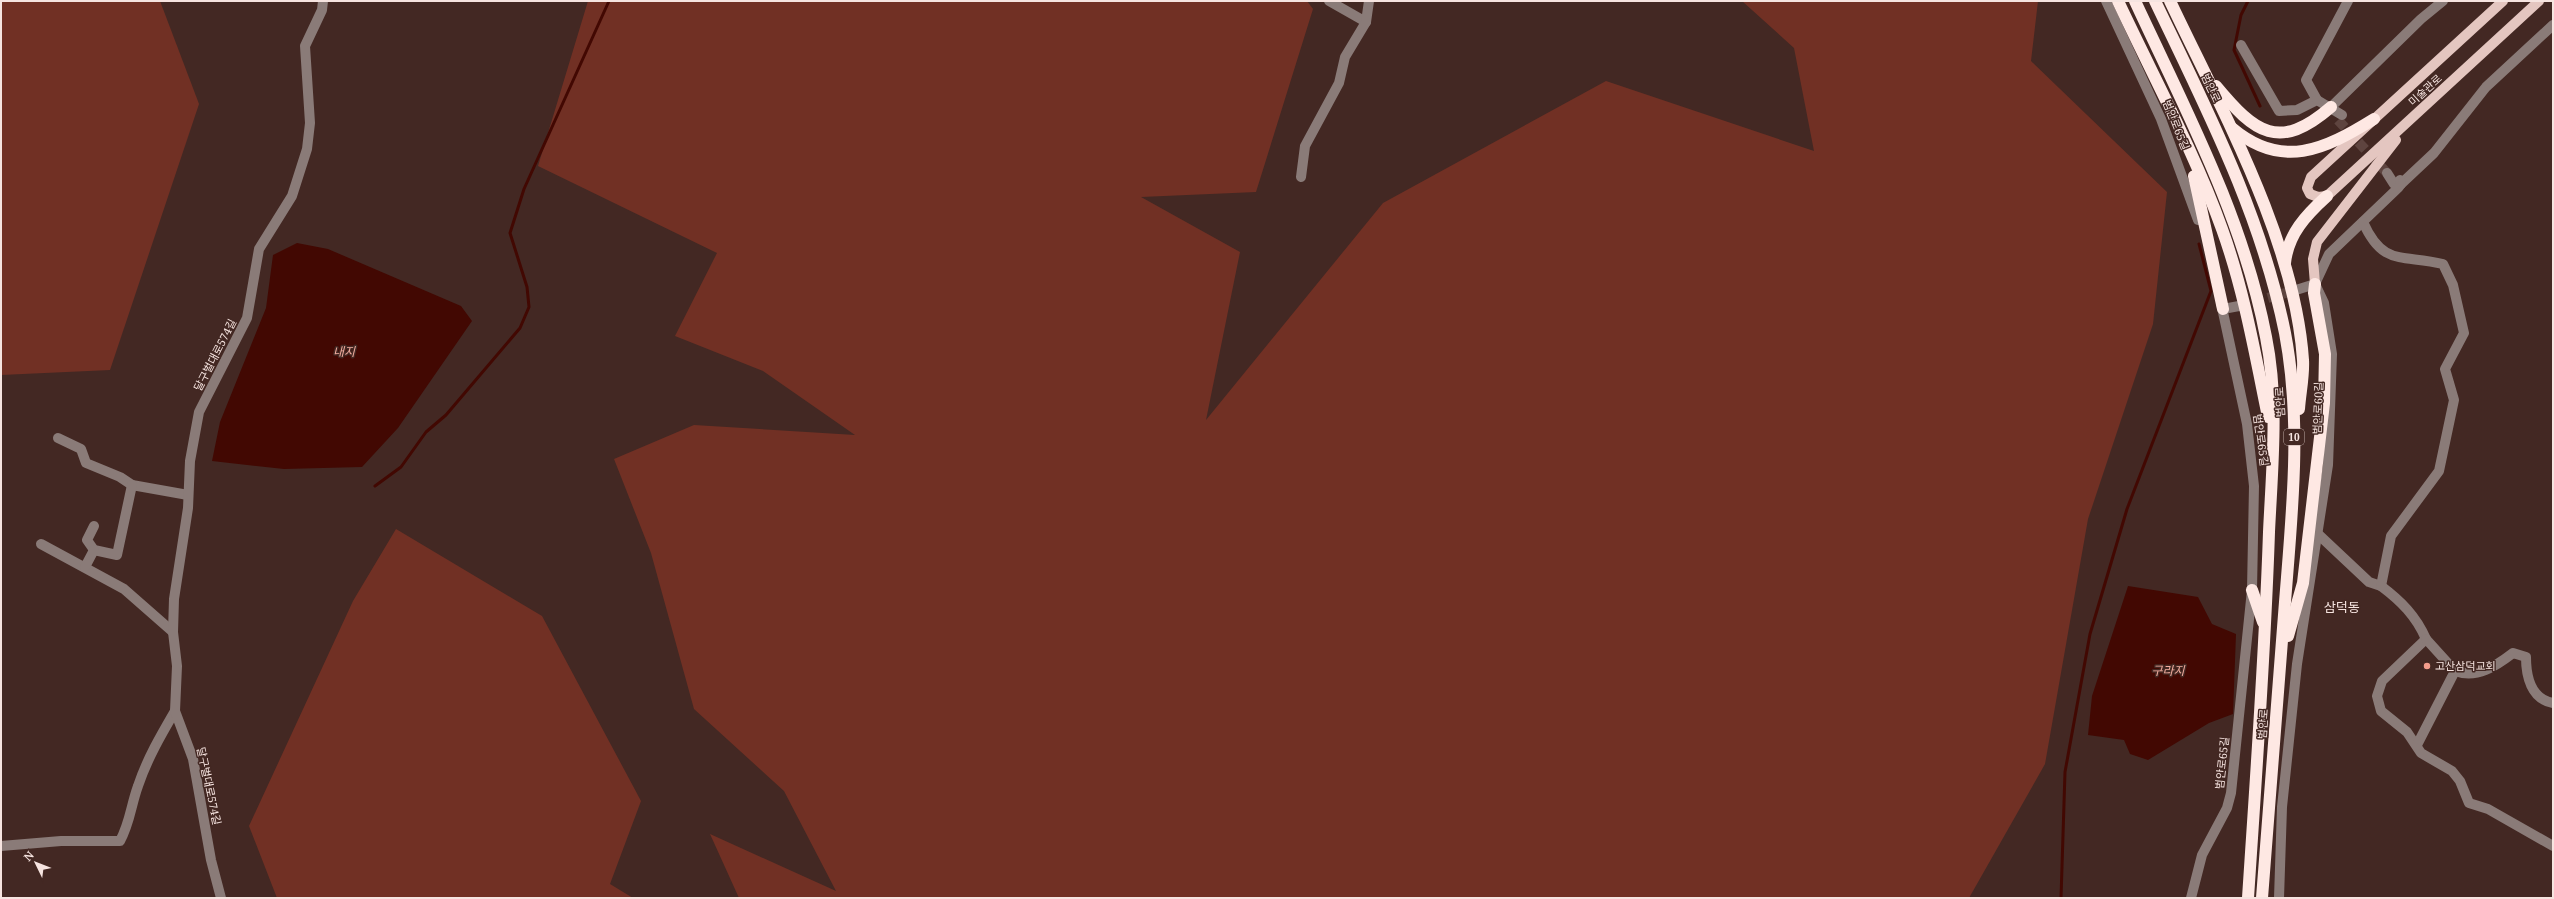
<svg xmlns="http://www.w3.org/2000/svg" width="2554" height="899" font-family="'Noto Serif','Noto Sans KR',serif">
<rect width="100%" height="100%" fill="#432823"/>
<g fill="#713024">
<path d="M1,1H160L199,104L110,370L1,375Z"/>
<path d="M588,1H1307L1313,9L1256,192L1141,197L1240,252L1206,420L1383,203L1606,81L1814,151L1794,48L1742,1H2038L2031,61L2167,192L2153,324L2088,519L2045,764L1969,898H739L710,834L836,891L784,791L694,709L651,553L614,459L694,425L855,435L763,371L675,336L717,253L538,166Z"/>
<path d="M396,529L542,616L641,801L610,884L633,898H277L249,826L353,601Z"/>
</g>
<g fill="#420802">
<path d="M297,243L328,249L461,306L472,321L398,428L362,467L284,469L212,461L220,422L266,308L273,255Z"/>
<path d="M2128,586L2198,597L2212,624L2236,634L2233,714L2209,723L2148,760L2130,754L2124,740L2088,735L2092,696Z"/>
</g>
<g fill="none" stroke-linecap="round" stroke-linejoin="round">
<g stroke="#420802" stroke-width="3">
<path d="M2248,1L2241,15L2234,50L2260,106"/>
<path d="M375,486L401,467L426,432L446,415L520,328L529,307L527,287L510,233L524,189L609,1"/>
<path d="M2061,898L2065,772L2090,634L2127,509L2211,291L2199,244"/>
</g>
<g stroke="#5e443f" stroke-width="10" stroke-dasharray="10 5" stroke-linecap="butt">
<path d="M2338,120L2387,173"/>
<path d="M2239,306L2296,290"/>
</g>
<g stroke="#8a7b78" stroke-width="10">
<path d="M1329,1L1366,22"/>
<path d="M2106,1L2161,119L2198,220"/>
<path d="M2241,45L2279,111L2297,110L2317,100L2342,115"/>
<path d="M2317,100L2306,80L2348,1"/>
<path d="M2331,107L2421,19L2443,1"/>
<path d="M2387,173L2394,184H2401L2434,153L2486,87L2553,25"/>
<path d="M1301,177L1305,146L1339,83L1345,57L1366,22L1369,1"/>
<path d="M2315,284L2329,254L2398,188L2401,184L2400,180"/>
<path d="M2296,290L2315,284"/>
<path d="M2223,309L2239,306"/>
<path d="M58,438L81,449L86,463L120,477L132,485L188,495"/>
<path d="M94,526L87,540L94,550L117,555L132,485"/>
<path d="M2319,535L2369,582L2381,586L2391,536L2439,471L2454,400L2445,369L2464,333L2453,285L2443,264C2402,254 2383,267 2363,222"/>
<path d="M41,544L124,589L173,632"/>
<path d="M85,567L94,550"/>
<path d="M2381,586C2401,601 2416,616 2426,639L2382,681L2377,696L2381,711L2407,732L2421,753L2452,771L2460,781L2469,803L2488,809L2553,846"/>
<path d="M2455,671C2477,679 2496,666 2513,653L2526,657C2526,676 2531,699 2553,703"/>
<path d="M2417,745L2455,671L2426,639"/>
<path d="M1,846L61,841H120C130,823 131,805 138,786C147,759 161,735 175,711"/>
<path d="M221,898L211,860L193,759L175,711L177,666L173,632L174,599L188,508L190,461L199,412L247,318L259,249L292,196L307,149L310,123L305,46L322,10L323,1"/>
<path d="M2191,898L2202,855L2227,808L2231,793L2252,590L2254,486L2247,424L2221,303"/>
<path d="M2279,898L2282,807L2297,664L2328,465L2332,354L2324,303L2315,284"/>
</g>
<g stroke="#e4c6c0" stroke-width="10">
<path d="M2503,1L2311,177L2307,188L2310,194L2318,197L2327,196L2539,1"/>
<path d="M2315,284L2313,259L2317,242L2396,140"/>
</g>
<g stroke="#fee8e3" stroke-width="12">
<path d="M2118,1C2153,76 2194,151 2222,229C2244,290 2255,354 2268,417"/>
<path d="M2135,1C2186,111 2243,217 2266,337C2279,401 2272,467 2269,532C2265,654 2256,776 2248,898"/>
<path d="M2155,1C2207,110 2261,214 2285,333C2302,422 2292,513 2285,602C2278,700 2270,799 2262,898"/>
<path d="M2170,1C2221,109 2295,240 2303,360C2304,376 2300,393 2299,409"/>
<path d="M2216,86C2255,133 2279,152 2331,107"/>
<path d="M2232,128C2282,170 2324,150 2374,119"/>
<path d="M2194,176L2223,309"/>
<path d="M2285,263C2288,234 2306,215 2327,196"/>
<path d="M2252,590L2263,622"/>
<path d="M2288,636L2303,583L2324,403L2325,354L2314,293L2315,284"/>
</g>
</g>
<circle fill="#f49d8c" stroke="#432823" stroke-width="1.5" cx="2427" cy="666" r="4"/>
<g text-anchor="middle" stroke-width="3" stroke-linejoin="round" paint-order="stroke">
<rect fill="#432823" stroke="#c0aca7" stroke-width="1" x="2284" y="429" width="20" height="16" rx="3"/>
<g font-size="10" font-weight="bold" fill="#f6e4e0">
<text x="2294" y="441">10</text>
</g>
<g font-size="11" fill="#f6e4e0" stroke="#432823">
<text transform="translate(2211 88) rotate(65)" y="4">범안로</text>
<text transform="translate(2425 90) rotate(-42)" y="4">미술관로</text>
<text transform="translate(2176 125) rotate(68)" y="4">범안로65길</text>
<text transform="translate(215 355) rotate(-63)" y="4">달구벌대로574길</text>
<text transform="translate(2280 402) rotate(-93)" y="4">범안로</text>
<text transform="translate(2318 408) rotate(-88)" y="4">범안로60길</text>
<text transform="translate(2261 440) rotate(82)" y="4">범안로65길</text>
<text transform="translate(2263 724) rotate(-86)" y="4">범안로</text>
<text transform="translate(2222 763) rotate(-84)" y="4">범안로65길</text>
<text transform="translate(209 786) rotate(78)" y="4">달구벌대로574길</text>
</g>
<g font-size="11" fill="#f6e4e0" stroke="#432823" text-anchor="start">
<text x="2435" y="670">고산삼덕교회</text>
</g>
<g font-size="12" font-style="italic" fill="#f3ad9f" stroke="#432823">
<text x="344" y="356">내지</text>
<text x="2168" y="675">구라지</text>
</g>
<g font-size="13" fill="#f6e4e0" stroke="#432823">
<text x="2342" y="612">삼덕동</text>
</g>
</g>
<rect width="2554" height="899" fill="none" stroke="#f6e4e0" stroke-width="4"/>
<g transform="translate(36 863) rotate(313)" stroke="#432823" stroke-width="3" paint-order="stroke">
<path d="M0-3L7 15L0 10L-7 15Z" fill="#f6e4e0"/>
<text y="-6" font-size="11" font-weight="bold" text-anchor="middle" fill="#f6e4e0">N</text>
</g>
</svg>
